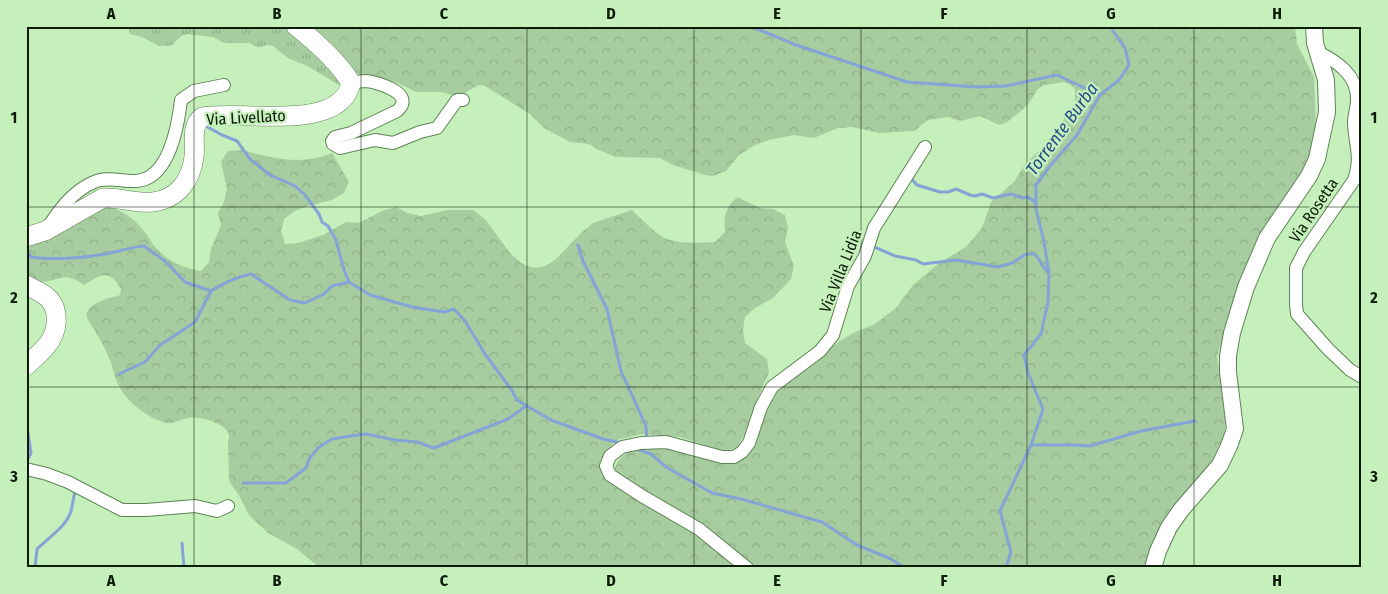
<svg xmlns="http://www.w3.org/2000/svg" width="1388" height="594" font-family="'Fira Sans Condensed',sans-serif">
<defs>
<pattern id="grass-tufts" width="24" height="20" patternUnits="userSpaceOnUse" patternTransform="scale(1.25)"><rect width="24" height="20" fill="#a7cc9f"/><path d="M3 7l-1-3M5 7V3M7 7l1-3M15 17l-1-3M17 17v-4M19 17l1-3" fill="none" stroke="#8faf88"/></pattern>
<pattern id="forest-crowns" width="20" height="18" patternUnits="userSpaceOnUse" patternTransform="scale(1.25)"><rect width="20" height="18" fill="#a7cc9f"/><path d="M2 6a3 3 0 1 1 6 0M12 15a3 3 0 1 1 6 0" fill="none" stroke="#8faf88"/></pattern>
</defs>
<rect width="100%" height="100%" fill="#c5f0bb"/>
<path fill="url(#grass-tufts)" d="M128,26H287L326,64L341,86L309,67L288,58L273,46L267,45C259,48 256,48 250,43H224L213,37L188,34L181,36L172,45L166,46H159L142,37L130,34Z"/>
<g fill="url(#forest-crowns)">
<path d="M303,26H1295L1297,44L1314,77L1316,131L1313,161L1241,285L1217,356L1226,417L1224,437L1212,463L1148,568H756L725,544L630,485L614,472C622,428 704,456 731,463L776,389L794,374L840,341L853,333L875,324L896,308L913,285L939,263L966,247L982,228L991,202L1014,182L1025,164L1050,140L1075,102V89L1070,84L1064,82L1044,85L1038,89L1027,106L1006,123L999,125L980,116L960,121L948,117L928,120L914,131L879,133L852,127L838,128L814,138L794,135L769,140L755,145L739,155L726,171L713,176L705,175L673,165L660,158L616,157L596,149L591,145L584,143L570,142L544,128L530,114L485,86L479,85L461,95L455,96L442,92H416L398,83L374,76L361,75L348,69Z"/>
<path d="M241,150C274,158 299,166 332,153L349,182L344,193L332,200L307,206L295,211L284,219L281,231L285,244L298,243L323,235L346,222L359,223L382,211L396,207L407,213L421,216L447,210H473L485,219L510,253L521,263L533,268L546,266L556,259L583,231L593,223L632,210C641,219 651,229 661,236C676,245 699,243 715,242L725,232C723,215 726,209 737,197L760,208L773,209L785,215L788,228L785,242L794,266L791,279L773,298L755,308L745,317L743,330L745,343L767,359L769,373L763,385L745,433L738,446L726,452L680,437L642,434L616,440L607,451L601,463L603,476L630,494L700,535L739,568H320L297,549L268,533L249,515L240,497L229,481L228,442C229,438 230,434 227,431C221,422 199,416 188,418C179,419 172,426 163,422C143,415 123,399 116,379C113,373 113,366 110,360C104,346 97,333 88,320L86,314C92,301 108,299 120,295L121,289C109,268 101,275 84,285C64,271 63,280 42,282C37,282 31,280 26,279V243L102,205C121,209 136,219 147,235C150,239 152,244 156,248C168,261 183,268 201,271L209,262L211,249L221,225L218,213L224,202L227,189L221,162L228,151Z"/>
</g>
<g fill="none" stroke-linecap="round" stroke-linejoin="round">
<g stroke="#84a3d6" stroke-width="3">
<path d="M750,26L796,45L907,82L976,87L1005,86L1057,75L1100,95"/>
<path d="M204,125L222,135L237,141L250,159L270,175L295,186L305,195L319,214L322,222L328,226L336,240L344,270L349,282"/>
<path d="M910,177L917,185L940,192H948L956,189L970,195L975,196L982,194L993,198L1011,194L1023,198L1028,197L1036,203"/>
<path d="M578,245L583,261L607,309L621,371L646,426L647,441"/>
<path d="M872,246L895,256L916,260L923,264L956,260L998,267L1012,263L1026,254H1035L1048,273"/>
<path d="M26,249L31,257"/>
<path d="M26,256C51,261 81,258 105,254C118,252 131,247 144,246L166,262L185,282L211,291C224,283 236,277 251,274L290,300L305,303L324,294L332,286L349,282L370,295L412,307L444,312L454,309L465,321L485,354L511,389L517,400L551,420L603,439L622,443"/>
<path d="M119,374L145,362L160,345L195,322L211,291"/>
<path d="M1031,445H1074L1090,446L1141,431L1195,421"/>
<path d="M637,449L651,454L666,467L712,493L741,499L822,522L857,545L891,559L905,568"/>
<path d="M26,466L27,461L31,453L28,433"/>
<path d="M243,483H286L306,468L309,459L319,447L332,439L344,437L366,434L395,440L417,442L434,448L508,419L526,406"/>
<path d="M182,543L184,568"/>
<path d="M35,568L37,549C47,539 67,526 71,511C73,504 73,498 75,492"/>
<path d="M1006,568L1011,552L1000,511L1031,445L1043,409L1028,373L1024,355L1041,334L1048,302L1049,273L1044,242L1036,209V185L1050,166L1077,135L1100,95L1119,80L1129,65L1125,48L1113,31L1112,26"/>
</g>
<defs>
<g id="minor">
<path d="M1318,52C1338,62 1358,76 1357,100C1357,108 1354,115 1354,123C1355,146 1362,156 1354,180L1304,252L1296,268V304L1297,314L1328,349L1350,370L1362,377"/>
<path d="M351,83C356,82 361,81 366,81C378,82 417,94 397,111L351,133L335,137L332,141L333,144L340,148L375,140L393,143L420,132L437,128L457,100H463"/>
<path d="M48,227C60,209 73,191 94,182C107,176 123,182 136,181C169,179 178,126 181,100L194,91L224,85"/>
<path d="M26,469L47,474L68,482L122,510H146L195,506L217,511L228,506"/>
<path d="M747,568L699,529L642,496L610,475L606,466L610,456L622,447L641,443L666,442L722,457H734L742,452L749,443L761,407L772,387L820,351L833,335L848,286L865,256L874,228L925,147"/>
</g>
<path id="tertiary" d="M1153,568L1158,551L1169,527L1181,510L1220,465L1229,446L1235,429L1228,372V356L1232,333L1246,287L1267,238L1309,176L1317,159L1327,112L1326,80L1315,43L1314,26"/>
<g id="secondary">
<path d="M26,237L45,231L103,198C120,197 136,204 153,202C177,199 191,181 194,157C196,143 190,127 202,117C238,109 340,134 351,83C338,61 316,42 296,26"/>
<path d="M26,285C33,289 41,292 47,297C52,301 55,308 56,314C59,339 43,350 26,366"/>
</g>
</defs>
<use href="#minor" stroke="#5c8454" stroke-width="14"/>
<use href="#tertiary" stroke="#5c8454" stroke-width="18"/>
<use href="#secondary" stroke="#5c8454" stroke-width="20"/>
<use href="#minor" stroke="#fff" stroke-width="12"/>
<use href="#tertiary" stroke="#fff" stroke-width="16"/>
<use href="#secondary" stroke="#fff" stroke-width="19"/>
</g>
<path fill="none" stroke="#0c1c09" stroke-width="1" stroke-opacity="0.55" d="M194,26V568M361,26V568M527,26V568M694,26V568M861,26V568M1027,26V568M1194,26V568M26,207H1362M26,387H1362"/>
<g text-anchor="middle" stroke-width="4.5" stroke-linejoin="round" paint-order="stroke">
<g font-size="16" fill="#0c1c09" stroke="#c5f0bb">
<text transform="translate(246 117) rotate(-3)" y="6">Via Livellato</text>
<text transform="translate(1313 210) rotate(-56)" y="6">Via Rosetta</text>
<text transform="translate(840 271) rotate(-68)" y="6">Via Villa Lidia</text>
</g>
<g font-size="18" font-style="italic" fill="#264c8b" stroke="#c5f0bb">
<text transform="translate(1062 129) rotate(-54)" y="6">Torrente Burba</text>
</g>
</g>
<rect width="1388" height="594" fill="none" stroke="#c5f0bb" stroke-width="55"/>
<rect x="28" y="28" width="1332" height="538" fill="none" stroke="#0c1c09" stroke-width="2"/>
<g font-size="16" text-anchor="middle" font-weight="bold" fill="#0c1c09">
<text x="111" y="19">A</text>
<text x="277" y="19">B</text>
<text x="444" y="19">C</text>
<text x="611" y="19">D</text>
<text x="777" y="19">E</text>
<text x="944" y="19">F</text>
<text x="1111" y="19">G</text>
<text x="1277" y="19">H</text>
<text x="14" y="123">1</text>
<text x="1374" y="123">1</text>
<text x="14" y="303">2</text>
<text x="1374" y="303">2</text>
<text x="14" y="482">3</text>
<text x="1374" y="482">3</text>
<text x="111" y="586">A</text>
<text x="277" y="586">B</text>
<text x="444" y="586">C</text>
<text x="611" y="586">D</text>
<text x="777" y="586">E</text>
<text x="944" y="586">F</text>
<text x="1111" y="586">G</text>
<text x="1277" y="586">H</text>
</g>
</svg>
